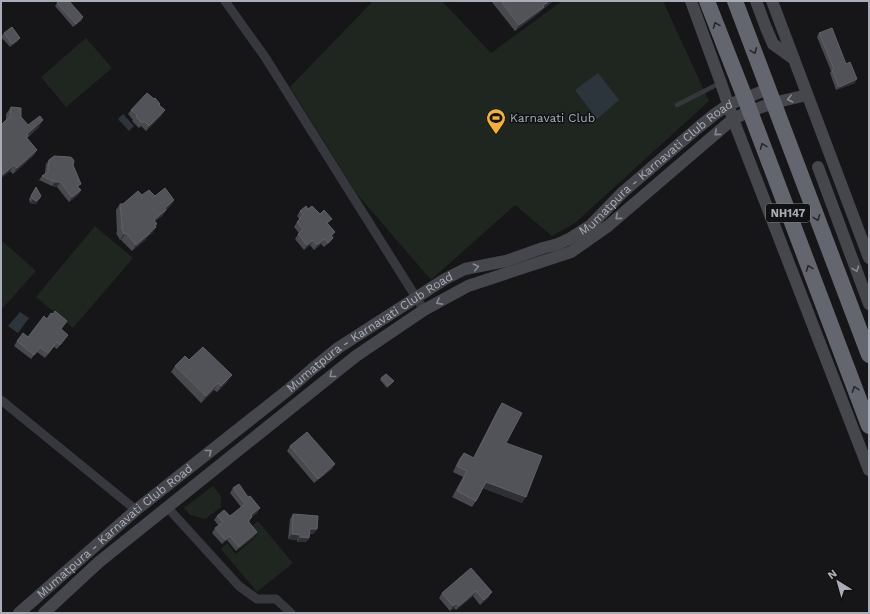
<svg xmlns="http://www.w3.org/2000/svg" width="870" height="614" font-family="'Work Sans',sans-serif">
<rect width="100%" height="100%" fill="#161618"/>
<g fill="#1e261f">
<path d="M373,1H442L491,53L562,1H663L709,101L575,223L552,236L515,205L431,280L357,194L290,87Z"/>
<path d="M86,38L112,68L66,107L41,77Z"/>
<path d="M95,226L133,258L73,328L36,297Z"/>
<path d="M1,240L36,271L1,310Z"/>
<path d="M213,486L221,496V507L205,519L190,515L184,508Z"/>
<path d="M258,521L293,563L257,592L221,549L227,543L236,554L257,536L250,527Z"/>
</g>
<g fill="#2c353c">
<path d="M598,73L619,100L597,119L575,90Z"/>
<path d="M123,114L134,126L129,131L118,119Z"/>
<path d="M20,312L29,318L18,333L8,326Z"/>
</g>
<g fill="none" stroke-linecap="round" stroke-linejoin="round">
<path stroke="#37383d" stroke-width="4.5" d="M677,105L720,83"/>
<g stroke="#37383d" stroke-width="9">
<path d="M225,1L265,57L424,310"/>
<path d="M1,400L136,510"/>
<path d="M167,507L239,586L257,599H276L291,613"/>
</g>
<g stroke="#45474d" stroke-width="12">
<path d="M691,1L721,83L733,119L869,470"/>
<path d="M756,1L766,28L773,44L794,59"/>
<path d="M772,1L869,258"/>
<path d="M818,167L869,304"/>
<path id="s1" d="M19,613L136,510L288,390L311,370L338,348L445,279L465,269L506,261L543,248L558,244L569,239L591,225L623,192L700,126L715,114L728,105L768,89"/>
<path d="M44,613L99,562L356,356L424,310L468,286L571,252L608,226L733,119L750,111L773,103L807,95"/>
</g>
<g stroke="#63666e" stroke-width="16">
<path d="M707,1L745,98L869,426"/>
<path d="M735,1L869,355"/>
</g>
</g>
<g fill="#47494d">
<path d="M491,1H553L542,10L539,13L515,31Z"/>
<path d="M57,3L83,17L81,21L73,27L55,6Z"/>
<path d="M4,33L18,41L10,47L1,37Z"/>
<path d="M819,33L846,64L855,83L836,90L830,73L831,71L817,37Z"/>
<path d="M160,105L162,115L146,131L141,126L139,128L132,121L133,120L128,114L131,110Z"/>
<path d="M11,107L21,117L28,125L39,127L27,138L37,150L33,156L13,174L10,171L1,178V125L6,120V114Z"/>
<path d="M49,160L73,165L81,184L78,187L81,190L78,195L69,202L57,187L52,186L39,180L42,176L45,174V172L46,164Z"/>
<path d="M36,187L39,199L37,203L34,204L30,203L29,199Z"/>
<path d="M142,195L155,196L174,200L170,206L166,210L162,216L155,221V226L156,227L152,233L147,237L145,240L132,251L121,240H120L116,233L117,232L116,210L120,204H123Z"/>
<path d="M308,209L328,224L335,232L332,236L333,238L330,242L324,247L321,244L314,250L310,245L304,250L295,239L299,233L294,227L299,219L297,216L300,211Z"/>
<path d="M61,329L68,335L57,349L54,347L45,358L37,352L31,359L14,346L17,341L28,337Z"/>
<path d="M189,360L227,382L217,392L214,390L201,403L171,372L175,366Z"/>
<path d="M381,378L394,381L387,388L380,380Z"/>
<path d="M502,403L506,443L522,503L483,488L476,501L472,507L452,497L463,477L453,472L459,459L464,453L473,458L498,409Z"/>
<path d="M290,446L332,469L314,483L287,451Z"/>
<path d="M233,488L257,513L252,516L249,522L257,532L254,537L236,551L227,540L222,544L212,533L215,528L219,526L214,520L217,516H230L241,507L230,493Z"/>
<path d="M293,514L317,529L313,534H309V538L306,542H297V540L288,539L290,519Z"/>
<path d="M471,568L489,597L480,605L473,596L456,610L454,608L450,611L439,598L442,593Z"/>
</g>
<g fill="#2f3033">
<path d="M549,1H553L542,10L539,13L515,31L519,25Z"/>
<path d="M83,17L81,21L73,27Z"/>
<path d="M20,38L18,41L10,47L12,44Z"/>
<path d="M857,79L855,83L836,90L839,87Z"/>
<path d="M165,110L162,115L146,131L149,126Z"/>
<path d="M43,120L39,127L28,136L24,142L27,134Z"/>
<path d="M37,150L33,156L13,174L17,168Z"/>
<path d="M14,165L10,171L1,178V176L2,175Z"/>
<path d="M55,182H60L57,187L52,186Z"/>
<path d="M81,190L78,195L69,202L72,197Z"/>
<path d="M33,199H39L37,203L34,204L30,203Z"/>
<path d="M174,200L170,206L166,210L162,216L149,226L154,220L165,208Z"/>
<path d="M157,224L153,230L156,227L152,233L147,237L145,240L132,251L136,245Z"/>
<path d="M126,233L121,240H120L124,234Z"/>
<path d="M325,239L321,244L314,250L317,245Z"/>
<path d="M313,240L310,245L304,250L307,245Z"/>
<path d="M232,375L227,382L217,392L221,386Z"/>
<path d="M218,383L214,390L201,403L206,396Z"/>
<path d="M335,464L332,469L314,483L318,479Z"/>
<path d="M486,482L526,497L522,503L482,488Z"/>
<path d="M260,508L257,513L248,520L251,515Z"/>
<path d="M310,529H317L313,534L307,533Z"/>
<path d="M257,532L254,537L236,551L239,547Z"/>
<path d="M292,534L300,535L297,540L288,539Z"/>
<path d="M230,536L227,540L222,544L225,540Z"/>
<path d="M300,537L309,538L306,542H297Z"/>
<path d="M476,591L473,596L456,610L459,606Z"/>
<path d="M492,592L489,597L480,605L484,600Z"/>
<path d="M457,603L454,608L450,611L453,606Z"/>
</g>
<g fill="#525359" stroke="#5f6168">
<path d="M59,1H69L83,17L76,24L57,3Z"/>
<path d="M501,1H549L543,6L544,7L519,25Z"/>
<path d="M12,27L20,38L12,44L4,33Z"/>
<path d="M832,28L846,64L850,62L857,79L839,87L832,70L834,69L819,33Z"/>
<path d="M147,93L154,99L155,98L160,104L159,105L165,110L149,126L144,121L142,123L136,117L137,115L131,110Z"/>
<path d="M11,107L21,108V117L28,125L40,116L43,120L27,134L28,136L26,137L37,150L17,168L14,165L2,175L1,174V125L10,116Z"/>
<path d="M54,156L70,157L72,158L74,161L73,165L81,184L77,186L81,190L72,197L60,182H55L42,176L48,172V168L49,160Z"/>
<path d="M36,187L41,196L39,199L36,201L33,199L31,196Z"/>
<path d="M165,188L174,200L165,208L166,210L154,220L157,224L155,225L156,227L149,233H150L136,245L126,233L124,234L121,227L122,226L120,204H123L138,191L142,195L149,190L155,196Z"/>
<path d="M306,206L308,209L312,206L320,214L324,210L332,219L327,223L335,232L331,235L333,238L328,243L325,239L317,245L313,240L307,245L298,234L303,230L297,222L300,219V218L303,215L300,211Z"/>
<path d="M55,311L67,321L61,329L68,335L60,345L57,342L48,353L40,347L34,355L17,341L23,333L28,337L44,316L47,319L51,313L53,314Z"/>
<path d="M203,347L232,375L221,386L218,383L206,396L175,366L185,356L189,360Z"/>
<path d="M386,374L394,381L388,386L381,378Z"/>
<path d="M502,403L522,413L506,443L542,456L526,497L486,482L476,501L457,491L467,471L457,466L464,453L474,458Z"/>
<path d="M307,432L335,464L318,479L290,446Z"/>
<path d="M239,484L248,497L250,496L260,508L251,515L252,517L248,521L257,532L239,547L230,536L225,540L215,528L223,522L217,516L224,510L230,516L245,504L233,488Z"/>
<path d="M293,514L318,516L317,529H310L309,538L300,537V535L292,534Z"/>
<path d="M471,568L492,592L484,600L476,591L459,606L457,603L453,606L442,593Z"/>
</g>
<defs><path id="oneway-chevron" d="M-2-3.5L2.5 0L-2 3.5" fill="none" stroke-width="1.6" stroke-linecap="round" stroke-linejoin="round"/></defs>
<g stroke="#26262a">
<use href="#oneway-chevron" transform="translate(716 25) rotate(-111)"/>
<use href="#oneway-chevron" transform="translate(754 51) rotate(69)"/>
<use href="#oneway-chevron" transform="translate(763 146) rotate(-111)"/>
<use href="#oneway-chevron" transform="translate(817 218) rotate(69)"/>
<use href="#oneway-chevron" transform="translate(809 268) rotate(-111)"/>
<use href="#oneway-chevron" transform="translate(855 389) rotate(-111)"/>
</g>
<g stroke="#858993">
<use href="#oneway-chevron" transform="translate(790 99) rotate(167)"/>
<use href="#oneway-chevron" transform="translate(717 133) rotate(140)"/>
<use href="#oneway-chevron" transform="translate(618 217) rotate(140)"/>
<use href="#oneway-chevron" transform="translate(476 267) rotate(-12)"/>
<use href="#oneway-chevron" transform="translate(856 269) rotate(70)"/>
<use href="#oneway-chevron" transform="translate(439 302) rotate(152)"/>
<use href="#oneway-chevron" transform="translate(332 375) rotate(141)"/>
<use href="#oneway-chevron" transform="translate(209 452) rotate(-38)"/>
</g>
<defs>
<symbol id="stadium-pin" viewBox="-11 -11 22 30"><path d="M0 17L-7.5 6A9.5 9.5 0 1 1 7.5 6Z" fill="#f2b134" stroke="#111113"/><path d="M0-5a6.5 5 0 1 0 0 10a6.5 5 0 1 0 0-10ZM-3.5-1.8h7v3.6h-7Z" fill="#111"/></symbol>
</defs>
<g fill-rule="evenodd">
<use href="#stadium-pin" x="485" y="107" width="22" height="30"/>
</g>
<g text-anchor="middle" stroke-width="3" stroke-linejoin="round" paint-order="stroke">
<rect fill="#111113" stroke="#7b7e86" stroke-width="1" x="766" y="204" width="44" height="18" rx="3"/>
<g font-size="11" font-weight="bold" fill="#a8adb8">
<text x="788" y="217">NH147</text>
</g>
<g font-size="12" fill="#a8adb8" stroke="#111113" text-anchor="start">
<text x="510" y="122">Karnavati Club</text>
</g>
<g font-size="12" fill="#a8adb8" stroke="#111113">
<text dy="4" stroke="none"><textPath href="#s1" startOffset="786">Mumatpura - Karnavati Club Road</textPath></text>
<text dy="4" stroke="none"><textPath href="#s1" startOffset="450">Mumatpura - Karnavati Club Road</textPath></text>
<text dy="4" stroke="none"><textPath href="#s1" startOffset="126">Mumatpura - Karnavati Club Road</textPath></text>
</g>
</g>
<rect width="870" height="614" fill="none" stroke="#a8adb8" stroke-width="4"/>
<g transform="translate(838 582) rotate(323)" stroke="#111113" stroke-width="3" paint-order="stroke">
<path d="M0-3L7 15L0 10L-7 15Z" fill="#a8adb8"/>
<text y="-6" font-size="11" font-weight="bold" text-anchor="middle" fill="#a8adb8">N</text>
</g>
</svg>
